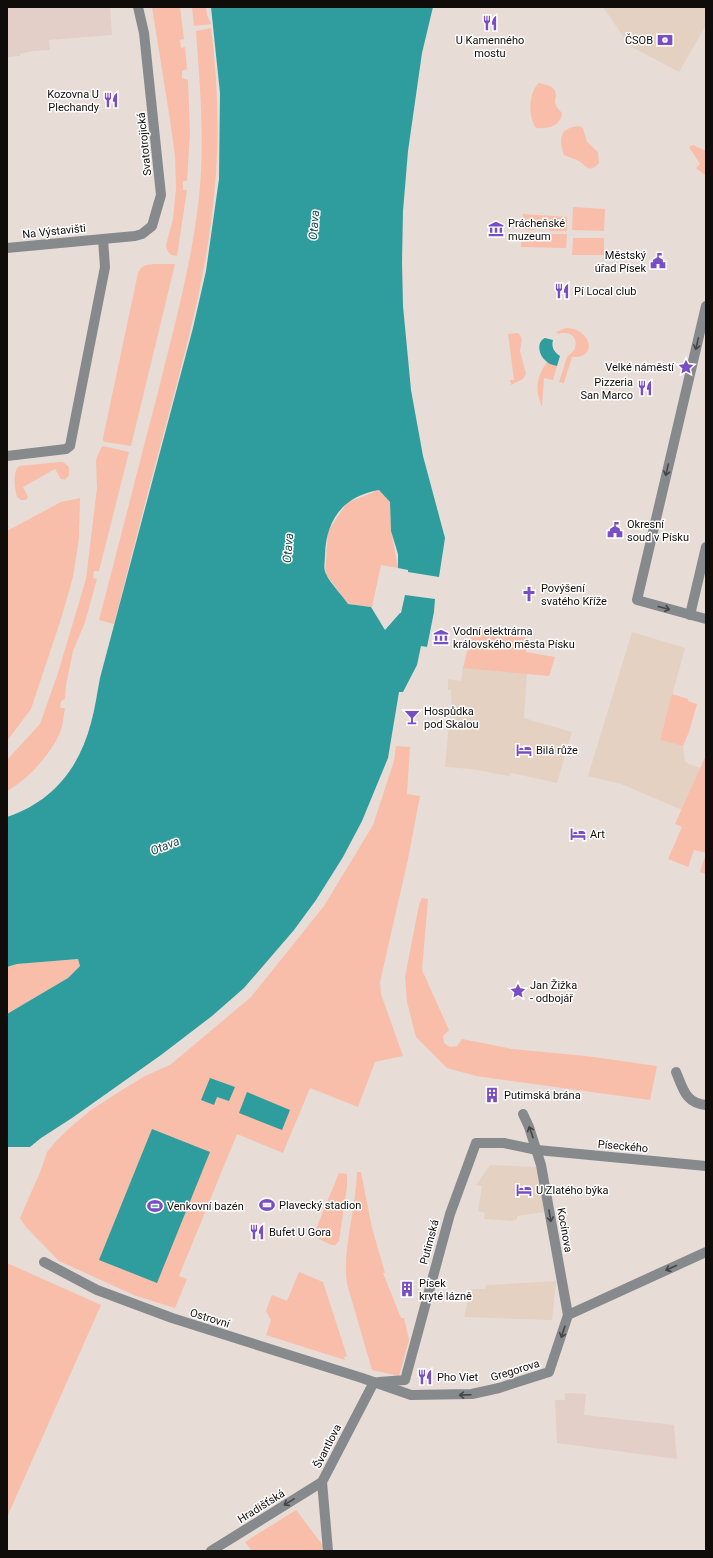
<svg xmlns="http://www.w3.org/2000/svg" width="713" height="1558" font-family="Roboto,sans-serif">
<rect width="100%" height="100%" fill="#e8dcd7"/>
<g fill="#e4d1c2">
<path d="M603,7H706V25L679,72L630,46Z"/>
<path d="M632,632L685,648L660,740L683,746L685,762L700,768L682,810L621,784L588,776Z"/>
<path d="M463,667L527,673L524,718L572,732L557,783L511,773L509,776L472,769L445,767L449,722L452,721L451,690H448V682L449,679L461,681Z"/>
<path d="M490,1165L537,1167L544,1212L517,1216V1219L513,1221L484,1219L485,1213L478,1211L482,1186L476,1185Z"/>
<path d="M556,1281L552,1320L464,1317L471,1289H485L486,1285Z"/>
</g>
<g fill="#e3cfc8">
<path d="M7,7H110L112,35L49,40L50,50L33,51L20,54V56L7,57Z"/>
<path d="M565,1393L586,1394L584,1415L674,1425L677,1459L557,1443L555,1400H565Z"/>
</g>
<g fill="#f8bea9">
<path d="M152,7H180L184,39L180,40L181,48L185,47L187,69L182,71V78L188,80L190,133L187,181H183V190H187L177,256L171,255L167,250L166,245L173,219L176,188L175,156L170,120Z"/>
<path d="M192,7H206L207,15L211,24L194,26Z"/>
<path d="M211,28C219,90 220,153 212,214C203,293 180,371 160,447C144,506 129,565 114,624L99,620C119,544 138,468 158,392C174,327 192,263 199,197C205,142 200,86 196,31Z"/>
<path d="M539,83C546,85 556,86 556,95C556,99 554,101 556,105C557,108 560,111 562,113C561,126 548,129 536,128C528,117 528,93 539,83Z"/>
<path d="M578,126L583,128L587,142L598,152L599,163C588,175 586,164 577,160C572,158 568,157 564,155C559,140 559,128 578,126Z"/>
<path d="M693,145L706,151V176L696,168L700,164L689,147Z"/>
<path d="M573,207L605,209L604,231L572,230Z"/>
<path d="M523,214L567,217V231H550L548,227L541,225L534,230L522,229Z"/>
<path d="M522,232H534L536,237L542,239L548,237L550,234H567L566,248L521,247Z"/>
<path d="M573,238H604V255H572Z"/>
<path d="M153,264H175L131,446L105,442L103,441V438L138,273C141,266 145,265 153,264Z"/>
<path d="M566,328C591,328 599,359 572,357L564,383L559,382C562,374 564,365 567,357C569,354 574,352 575,348C579,336 567,330 558,334L556,332Z"/>
<path d="M518,333L520,335L522,339L520,351L526,374L523,379L511,385L510,380H514L508,334Z"/>
<path d="M547,362L557,366L553,380L544,378L542,407C535,389 536,378 547,362Z"/>
<path d="M103,446L129,452L99,571H94L93,578L97,579L85,622L73,651L66,685L65,699L61,701L60,708H65C64,714 63,721 62,727C55,750 28,780 7,791V760L40,724L58,673L86,579L97,488L96,460L101,448Z"/>
<path d="M60,462H63L69,467V475L65,480L61,479L55,469L23,487L28,497L26,500H21L17,497C15,488 12,473 19,466Z"/>
<path d="M379,490L390,501L391,531L398,568L381,565L372,607L348,604L325,573L328,531L347,503Z"/>
<path d="M80,498L79,538L73,577L61,619L31,709L7,741V531L61,502Z"/>
<path d="M473,628L528,638L526,652L555,657L549,676L463,668Z"/>
<path d="M672,694L688,699V701L697,704L689,732L683,746L660,740Z"/>
<path d="M396,746L410,747L407,794L420,796L408,859L380,982L381,994L403,1056L375,1062L358,1107L310,1088L283,1153L237,1134L179,1276L187,1279L175,1308L136,1296L59,1261L26,1227L20,1218L41,1170L47,1152L57,1140L72,1126L91,1110L122,1090L145,1076L170,1065L251,997L324,906L373,825L394,761Z"/>
<path d="M706,755V874L700,872L706,853L694,850L688,867L668,859L682,827L675,824Z"/>
<path d="M422,898L428,899L422,970L449,1030L443,1036L444,1043L450,1047L457,1046L462,1039L512,1049L586,1056L657,1066L650,1100L476,1076L447,1068L416,1037L407,1002L405,977L419,905Z"/>
<path d="M78,959L80,966L68,978L7,1014V967L17,964Z"/>
<path d="M357,1172H361L372,1228L385,1273H383L401,1318H404L409,1340L399,1376L372,1370L347,1284C342,1250 356,1209 357,1172Z"/>
<path d="M339,1173L347,1174V1187L339,1241L335,1245H331L313,1236Z"/>
<path d="M7,1263L101,1305L7,1517Z"/>
<path d="M299,1272L323,1282L347,1356L344,1357L345,1360L266,1335L271,1320L266,1311L272,1295L287,1301Z"/>
<path d="M296,1510L324,1547L321,1551H252L245,1542Z"/>
</g>
<g fill="#2f9d9e">
<path d="M211,7H433L422,53L408,151L403,211L402,262L403,306L411,390L423,456L445,538L439,577L408,572V570L398,568V554L391,531L390,502L379,490C343,496 326,520 325,555C325,561 323,569 326,574C330,583 342,595 348,604L371,607L385,630L400,613H401L405,595L435,599L434,612L427,647L421,646L417,665L403,692H399L388,758L362,821L343,857L316,900L294,930L244,988L212,1016L161,1055L72,1118L41,1138L30,1147H7V1014L68,978L80,966L78,959L17,964L7,967V817C52,802 79,769 91,723C95,709 97,693 100,678L193,328L206,271L219,179L220,93Z"/>
<path d="M545,338L553,340C551,347 554,352 560,356L557,366C553,365 548,364 545,360C539,355 536,342 545,338Z"/>
<path d="M210,1078L235,1087L229,1101L217,1097L214,1105L201,1100Z"/>
<path d="M247,1092L290,1110L282,1130L239,1113Z"/>
<path d="M152,1129L210,1152L157,1283L99,1260Z"/>
</g>
<g fill="none" stroke-linecap="round" stroke-linejoin="round">
<g stroke="#868a8d" stroke-width="10">
<path d="M7,248L135,236L142,234L152,226L161,195L144,33L138,7"/>
<path d="M706,306L637,600L706,619"/>
<path d="M7,456L66,449L70,446L105,267L103,239"/>
<path d="M690,615L706,547"/>
<path d="M676,1072C683,1088 685,1103 706,1105"/>
<path d="M523,1114L529,1127L541,1165L568,1315"/>
<path d="M44,1262L97,1290L172,1318L362,1378L411,1395L472,1394L499,1388L549,1372L568,1315L706,1252"/>
<path d="M379,1382L405,1380L450,1214L476,1143H504L537,1150L706,1166"/>
<path d="M211,1551L322,1482"/>
<path d="M328,1551L322,1482L374,1382"/>
</g>
</g>
<defs><path id="oneway-shaft" d="M-6 0H5M1.5-3L5.5 0L1.5 3" fill="none" stroke-width="1.6" stroke-linecap="round" stroke-linejoin="round"/></defs>
<g stroke="#454545">
<use href="#oneway-shaft" transform="translate(697 344) rotate(103)"/>
<use href="#oneway-shaft" transform="translate(667 470) rotate(103)"/>
<use href="#oneway-shaft" transform="translate(664 608) rotate(15)"/>
<use href="#oneway-shaft" transform="translate(531 1132) rotate(-110)"/>
<use href="#oneway-shaft" transform="translate(550 1216) rotate(80)"/>
<use href="#oneway-shaft" transform="translate(671 1268) rotate(156)"/>
<use href="#oneway-shaft" transform="translate(563 1332) rotate(108)"/>
<use href="#oneway-shaft" transform="translate(465 1395) rotate(178)"/>
<use href="#oneway-shaft" transform="translate(289 1502) rotate(148)"/>
</g>
<defs>
<symbol id="restaurant-bare" viewBox="-9 -9 18 18"><path d="M-5-6h1v4h1v-4h1v4h1v-4h1v5L-1.5 .5V6h-2V.5L-5-1ZM5-6V6H3V1.5H1.5Q1.5-4 5-6Z" fill="#794dc6" stroke="#fff" stroke-width="2.5" paint-order="stroke"/></symbol>
<symbol id="bank-bare" viewBox="-9 -9 18 18"><path d="M-6-4H6V4H-6ZM0-2.3a2.3 2.3 0 1 0 0 4.6a2.3 2.3 0 1 0 0-4.6Z" fill="#794dc6" stroke="#fff" stroke-width="2.5" paint-order="stroke"/></symbol>
<symbol id="museum-bare" viewBox="-9 -9 18 18"><path d="M0-6L6-3V-2H-6V-3ZM-5-1h2V3h-2ZM-1-1h2V3h-2ZM3-1h2V3H3ZM-6 4H6V6H-6Z" fill="#794dc6" stroke="#fff" stroke-width="2.5" paint-order="stroke"/></symbol>
<symbol id="civic-bare" viewBox="-9 -9 18 18"><path d="M-.6-6.5H3V-4.5H.6V-3L4-1V1h2V6H-6V1h2V-1L-.6-3ZM-1.2 2.5V6h2.4V2.5Z" fill="#794dc6" stroke="#fff" stroke-width="2.5" paint-order="stroke"/></symbol>
<symbol id="sight-bare" viewBox="-9 -9 18 18"><path d="M0-6L1.8-2.2L6-1.7L2.9 1.2L3.7 5.4L0 3.3L-3.7 5.4L-2.9 1.2L-6-1.7L-1.8-2.2Z" fill="#794dc6" stroke="#fff" stroke-width="2.5" paint-order="stroke"/></symbol>
<symbol id="church-bare" viewBox="-9 -9 18 18"><path d="M-1.2-6h2.4v3.5h3.3v2.4h-3.3V6h-2.4V-.1h-3.3v-2.4h3.3Z" fill="#794dc6" stroke="#fff" stroke-width="2.5" paint-order="stroke"/></symbol>
<symbol id="bar-bare" viewBox="-9 -9 18 18"><path d="M-6-5H6L.8 .8V4.5H3.5V6h-7V4.5H-.8V.8Z" fill="#794dc6" stroke="#fff" stroke-width="2.5" paint-order="stroke"/></symbol>
<symbol id="hotel-bare" viewBox="-9 -9 18 18"><path d="M-6-4.5h1.5V1H6V5H4.5V3h-9V5H-6ZM-4 0a1.8 1.8 0 1 1 3.6 0ZM.5 0V-2.5h3Q6-2.5 6 0Z" fill="#794dc6" stroke="#fff" stroke-width="2.5" paint-order="stroke"/></symbol>
<symbol id="building-bare" viewBox="-9 -9 18 18"><path d="M-4-6H4V6H1V3H-1V6H-4ZM-2.5-4.3h1.7v1.8h-1.7ZM.8-4.3h1.7v1.8H.8ZM-2.5-1h1.7V.8h-1.7ZM.8-1h1.7V.8H.8Z" fill="#794dc6" stroke="#fff" stroke-width="2.5" paint-order="stroke"/></symbol>
<symbol id="stadium-bare" viewBox="-9 -9 18 18"><path d="M0-5a6.5 5 0 1 0 0 10a6.5 5 0 1 0 0-10ZM-3.5-1.8h7v3.6h-7Z" fill="#794dc6" stroke="#fff" stroke-width="2.5" paint-order="stroke"/></symbol>
</defs>
<g fill-rule="evenodd">
<use href="#restaurant-bare" x="479" y="12" width="22" height="22"/>
<use href="#bank-bare" x="654" y="29" width="22" height="22"/>
<use href="#restaurant-bare" x="100" y="89" width="22" height="22"/>
<use href="#museum-bare" x="485" y="218" width="22" height="22"/>
<use href="#civic-bare" x="647" y="250" width="22" height="22"/>
<use href="#restaurant-bare" x="551" y="280" width="22" height="22"/>
<use href="#sight-bare" x="675" y="356" width="22" height="22"/>
<use href="#restaurant-bare" x="634" y="377" width="22" height="22"/>
<use href="#civic-bare" x="604" y="519" width="22" height="22"/>
<use href="#church-bare" x="518" y="583" width="22" height="22"/>
<use href="#museum-bare" x="430" y="626" width="22" height="22"/>
<use href="#bar-bare" x="401" y="706" width="22" height="22"/>
<use href="#hotel-bare" x="513" y="739" width="22" height="22"/>
<use href="#hotel-bare" x="567" y="823" width="22" height="22"/>
<use href="#sight-bare" x="507" y="980" width="22" height="22"/>
<use href="#building-bare" x="481" y="1084" width="22" height="22"/>
<use href="#hotel-bare" x="513" y="1179" width="22" height="22"/>
<use href="#stadium-bare" x="256" y="1194" width="22" height="22"/>
<use href="#stadium-bare" x="144" y="1195" width="22" height="22"/>
<use href="#restaurant-bare" x="246" y="1221" width="22" height="22"/>
<use href="#building-bare" x="396" y="1278" width="22" height="22"/>
<use href="#restaurant-bare" x="414" y="1366" width="22" height="22"/>
</g>
<g text-anchor="middle" stroke-width="3" stroke-linejoin="round" paint-order="stroke">
<g font-size="11" fill="#100c0a" stroke="#fff" text-anchor="start">
<text x="490" y="44" text-anchor="middle">U Kamenného<tspan x="490" dy="13">mostu</tspan></text>
<text x="653" y="44" text-anchor="end">ČSOB</text>
<text x="99" y="98" text-anchor="end">Kozovna U<tspan x="99" dy="13">Plechandy</tspan></text>
<text x="508" y="227">Prácheňské<tspan x="508" dy="13">muzeum</tspan></text>
<text x="646" y="259" text-anchor="end">Městský<tspan x="646" dy="13">úřad Písek</tspan></text>
<text x="574" y="295">Pí Local club</text>
<text x="674" y="371" text-anchor="end">Velké náměstí</text>
<text x="633" y="386" text-anchor="end">Pizzeria<tspan x="633" dy="13">San Marco</tspan></text>
<text x="627" y="528">Okresní<tspan x="627" dy="13">soud v Písku</tspan></text>
<text x="541" y="592">Povýšení<tspan x="541" dy="13">svatého Kříže</tspan></text>
<text x="453" y="635">Vodní elektrárna<tspan x="453" dy="13">královského města Písku</tspan></text>
<text x="424" y="715">Hospůdka<tspan x="424" dy="13">pod Skalou</tspan></text>
<text x="536" y="754">Bilá růže</text>
<text x="590" y="838">Art</text>
<text x="530" y="989">Jan Žižka<tspan x="530" dy="13">- odbojář</tspan></text>
<text x="504" y="1099">Putimská brána</text>
<text x="536" y="1194">U Zlatého býka</text>
<text x="279" y="1209">Plavecký stadion</text>
<text x="167" y="1210">Venkovní bazén</text>
<text x="269" y="1236">Bufet U Gora</text>
<text x="419" y="1287">Písek<tspan x="419" dy="13">kryté lázně</tspan></text>
<text x="437" y="1381">Pho Viet</text>
</g>
<g font-size="11" fill="#100c0a" stroke="#fff">
<text transform="translate(144 144) rotate(-96)" y="4">Svatotrojická</text>
<text transform="translate(54 231) rotate(-6)" y="4">Na Výstavišti</text>
<text transform="translate(623 1146) rotate(5)" y="4">Píseckého</text>
<text transform="translate(565 1230) rotate(80)" y="4">Kocínova</text>
<text transform="translate(429 1242) rotate(-75)" y="4">Putimská</text>
<text transform="translate(210 1318) rotate(17)" y="4">Ostrovní</text>
<text transform="translate(515 1370) rotate(-17)" y="4">Gregorova</text>
<text transform="translate(327 1446) rotate(-63)" y="4">Švantlova</text>
<text transform="translate(261 1506) rotate(-32)" y="4">Hradišťská</text>
</g>
<g font-size="12" font-style="italic" fill="#1b4a4b" stroke="#fff">
<text transform="translate(314 225) rotate(-85)" y="4">Otava</text>
<text transform="translate(288 548) rotate(-85)" y="4">Otava</text>
<text transform="translate(165 846) rotate(-22)" y="4">Otava</text>
</g>
</g>
<rect width="713" height="1558" fill="none" stroke="#100c0a" stroke-width="16"/>
</svg>
